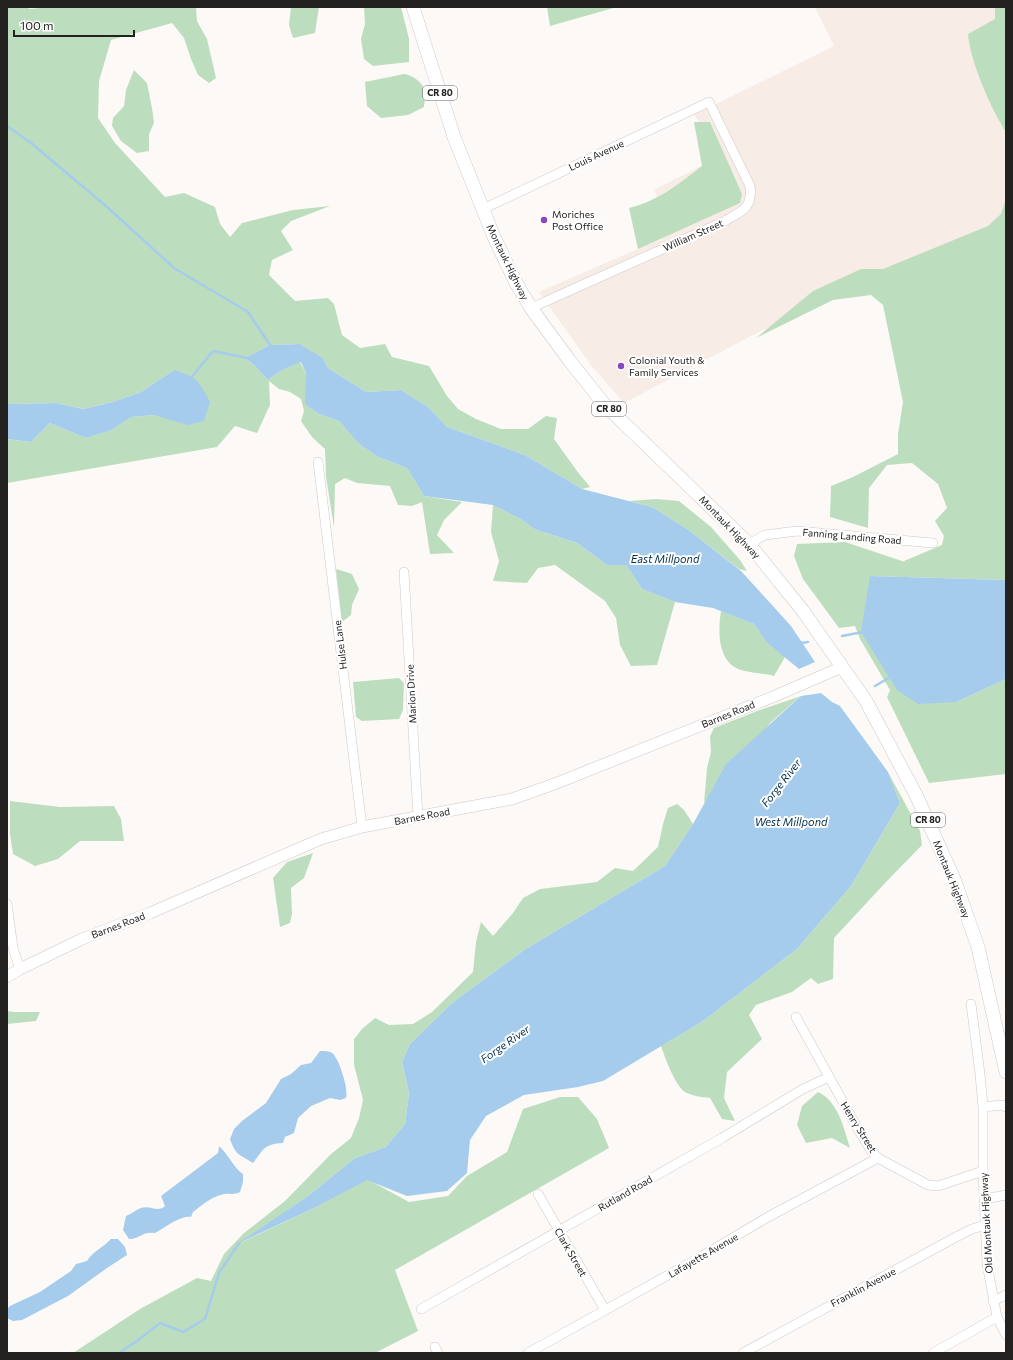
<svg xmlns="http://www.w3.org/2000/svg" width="1013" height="1360" font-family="Commissioner,sans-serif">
<rect width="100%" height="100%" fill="#fdf9f7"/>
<path fill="#f7ece6" d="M815,7H1006V220L797,312L624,403L590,364L539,292L663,238L655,189L724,155L694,115L834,46Z"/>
<g fill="#bddebe">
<path d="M7,7H28L29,9L51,7H196L197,21L207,39L216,78L209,83L198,75L191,59L184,38L172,23L111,40L99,81L98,118L115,143L165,197L184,193L215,207L220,224L230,237L242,223L293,210L330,206L291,221L281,231L293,250L272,260L269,275L295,301L328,298L334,304L342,335L360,348L385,344L392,357L429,366L447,396L458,409L476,419L501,429H528L546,416L557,418L554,439L577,471L590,487L582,489L525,455L447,427L428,407L401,390L366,392L328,368L322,357L298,344L270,345L245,358L255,366L268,380L282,370L300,362L306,373V404L319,414L339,421L359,444L378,457L407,468L424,496L462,502L444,520L437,535L454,553L430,554L422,502L412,506L398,505L390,486L357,483L345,478L335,484L334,527L326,477L325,449L312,437L301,421L304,411L301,399L290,392L279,389L269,381L270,405L257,433L235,426L217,447L7,483V439L31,442L50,423L86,438L112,430L131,417L154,415L166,417L174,370L141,392L113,402L83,409L56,403L7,404Z"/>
<path d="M291,7H319L315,33L293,38L289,25Z"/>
<path d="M364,7H401L409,39V62L373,66L364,59L361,39L365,24Z"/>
<path d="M547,7H617L550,26Z"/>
<path d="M995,7H1006V132C991,109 970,61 968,34L995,19Z"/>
<path d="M134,70L147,83L152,108L154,123L149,134V151L137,153L121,141L112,126L113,118L124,106L126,90Z"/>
<path d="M404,74C413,75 425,84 425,93C426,98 424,103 424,107L408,115L381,118L367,106L365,82Z"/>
<path d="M694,122H710L742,194L740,203L638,249L629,208C660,200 677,185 702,166Z"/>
<path d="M1006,199V580L870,576L956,702L1006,679V774L929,783L887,697L890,690L860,639L855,626L839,628L803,579L794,556L797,544L845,542L905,562L904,561L942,545L944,536L935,521L947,508L938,484L912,463L887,465L869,488L868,528L830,517L831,486L853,477L898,454V434L903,402L883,305L871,295L833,300L756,338L813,291L861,269H883L988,226L1001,214Z"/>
<path d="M656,499L679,501L711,527L740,560L747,571L739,569L690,531L652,507L629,501Z"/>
<path d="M493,505L522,520L534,529L577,543L607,565H626L642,589L675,602L657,665L631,666L620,645L616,618L605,601L555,565L538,568L527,583L493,581L499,561L491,532Z"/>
<path d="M336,569L352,574L359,589L352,605L351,615L342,622Z"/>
<path d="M721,611L754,624L766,642L785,657L774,676C766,674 745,672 738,669C717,659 718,630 721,611Z"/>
<path d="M399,678L404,683L403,710L399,719L362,721L356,717L353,682Z"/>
<path d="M801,696L771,722L704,803L707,768L711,752L710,736L714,728L757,711Z"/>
<path d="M888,772L920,831L922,845L886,882L834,938L833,979L818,984L811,978L792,992L756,1005L749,1015L762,1039L727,1072L724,1098L735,1121L722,1119L710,1098C702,1097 692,1096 685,1092C675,1085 665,1058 661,1046L703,1021L797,949L851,886L900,803Z"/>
<path d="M10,801L60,807L114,806L121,819L124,841H80L58,859L35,866L13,854L10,834Z"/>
<path d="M677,804L684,810L693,824L665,866L524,950L452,1003L410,1044L402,1062L409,1093L405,1124L386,1147L355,1158L308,1196L240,1243L312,1209L367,1179L409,1202L448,1196L467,1176L507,1152L523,1109L560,1097H578L597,1119L609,1148L395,1270L418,1331L375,1353H73L140,1309L197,1278L211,1281L224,1254L244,1233L285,1201L331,1154L351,1138L359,1118L363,1100L354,1065V1039L362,1029L375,1018L389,1025L413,1024L432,1012L473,972L476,942L481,922L493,936L513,913L523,898L540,889L597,882L615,868L633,871L658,847L663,824L668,808Z"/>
<path d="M313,853L304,878L291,888L292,914L290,923L280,927L273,878L287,862Z"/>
<path d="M7,1011L14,1012H40L36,1021L7,1024Z"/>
<path d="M818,1092C838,1101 844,1128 850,1148L832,1138L806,1143L797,1125L802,1106Z"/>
</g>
<g fill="#a5ccec">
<path d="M299,344L322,357L328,368L366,392L401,390L428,407L447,427L525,455L582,489L652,507L690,531L741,571L791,626L815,662L799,669L766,642L754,624L713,608L675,602L642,589L626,565H607L577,543L534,529L522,520L493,505L424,496L407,468L378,457L359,444L339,421L319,414L305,404L306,373L301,362L282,370L268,380L255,366L245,358L270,345Z"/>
<path d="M174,370C197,377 199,381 210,402L204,421L187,425L154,415L131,417L112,430L86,438L50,423L31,442L7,439V404L56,403L83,409L113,402L141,392Z"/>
<path d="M870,576L1006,580V679L956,702L918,704L897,690L861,632Z"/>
<path d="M821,693L832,702L840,706L888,772L900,803L851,886L797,949L703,1021L603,1081L578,1087L524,1095L486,1116L470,1140L467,1173L447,1191L407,1196L367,1180L312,1209L237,1244L308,1196L355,1158L386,1147L405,1124L409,1093L402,1062L410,1044L452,1003L524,950L665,866L693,824L726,764L801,696Z"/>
<path d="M320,1051C324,1051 329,1051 332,1053C339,1058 349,1090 346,1098L340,1100L330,1098L311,1106L298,1118L294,1133L285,1137L283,1143C264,1144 264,1149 253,1163C239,1154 236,1156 230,1139L234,1129L242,1121L266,1103L281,1079L291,1074L301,1065L311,1063Z"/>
<path d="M219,1146C229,1155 233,1167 243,1174V1182L240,1192C232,1196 229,1192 221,1195C211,1197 201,1206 193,1212L191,1217C180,1215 165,1228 155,1233C141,1231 141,1239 129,1239L123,1230L126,1216C131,1214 136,1210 141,1208C150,1205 158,1213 165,1206L161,1196L218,1153Z"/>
<path d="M111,1239H118L125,1247L127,1255L107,1268L68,1296L22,1320L13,1321L7,1318V1309L10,1306L40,1292L71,1271L76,1264L87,1261C93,1251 104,1247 111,1239Z"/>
</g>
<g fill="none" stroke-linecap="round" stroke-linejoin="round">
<g stroke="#a5ccec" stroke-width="2.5">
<path d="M7,126L31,143L106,206L174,268L248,312L270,345L272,346"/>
<path d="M190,379L213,351L247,358"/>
<path d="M842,636L863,632"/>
<path d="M801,642L802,643L808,642"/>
<path d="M875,686L892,676"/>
<path d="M119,1353L137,1341L160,1323L183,1332L205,1319L219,1273L239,1243"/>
</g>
<defs>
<g id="minor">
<path d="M483,209L709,102L750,186C753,208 742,211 725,221L531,308"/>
<path d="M318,462L362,827"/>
<path d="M749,544L765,535L797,531L933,543"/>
<path d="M404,572L418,817"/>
<path d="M7,904L13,948L20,969"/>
<path d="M971,1004L980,1074L983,1107V1171L987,1264L997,1317L1006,1335"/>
<path d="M796,1017L858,1129L870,1149L878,1158L928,1185L938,1186L983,1171"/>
<path d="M983,1107L1002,1105L1006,1107"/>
<path d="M538,1194L605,1310"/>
<path d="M984,1199L1006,1195"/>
<path d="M993,1301L1006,1295"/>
<path d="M421,1309L722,1138L803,1089L829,1077"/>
<path d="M435,1347L438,1353"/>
<path d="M528,1353L697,1259L768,1217L878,1158"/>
<path d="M743,1353L956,1237L972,1229L985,1225"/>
<path d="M933,1353L997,1317"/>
</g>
<path id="tertiary" d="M7,977L20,969L82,939L150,913L321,839L362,827L512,799L557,783L775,696L842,667"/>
<path id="primary" d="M413,7L454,137L494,237L516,283L531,308L569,360L604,404L749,544L803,611L866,701L916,795L954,879L978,947L1006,1072"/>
</defs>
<use href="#minor" stroke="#cdc9c8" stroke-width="10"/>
<use href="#tertiary" stroke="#cdc9c8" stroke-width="12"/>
<use href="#primary" stroke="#cdc9c8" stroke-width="14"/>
<use href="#minor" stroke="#fff" stroke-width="9"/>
<use href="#tertiary" stroke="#fff" stroke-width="11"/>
<use href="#primary" stroke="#fff" stroke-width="13"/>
</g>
<g fill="#8849bf" stroke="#fff" stroke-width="1.5">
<circle cx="544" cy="220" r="4"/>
<circle cx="621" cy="366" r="4"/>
</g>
<g text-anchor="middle" stroke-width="4" stroke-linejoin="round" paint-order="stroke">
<g fill="#fff" stroke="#656464" stroke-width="1">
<rect x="423" y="86" width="34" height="14" rx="3"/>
<rect x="592" y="402" width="34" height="14" rx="3"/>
<rect x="911" y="813" width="34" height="14" rx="3"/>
</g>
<g font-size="9" font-weight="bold" fill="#232221">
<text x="440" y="96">CR 80</text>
<text x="609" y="412">CR 80</text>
<text x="928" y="823">CR 80</text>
</g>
<g font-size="10" fill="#232221" stroke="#fff">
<text transform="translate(596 155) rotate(-25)" y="4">Louis Avenue</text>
<text transform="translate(693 235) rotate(-24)" y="4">William Street</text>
<text transform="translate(508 262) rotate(64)" y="4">Montauk Highway</text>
<text transform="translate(730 527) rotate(46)" y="4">Montauk Highway</text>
<text transform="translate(852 536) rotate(5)" y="4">Fanning Landing Road</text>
<text transform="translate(340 645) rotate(-97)" y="4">Hulse Lane</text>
<text transform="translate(411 694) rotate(-93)" y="4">Marion Drive</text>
<text transform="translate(728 714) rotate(-22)" y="4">Barnes Road</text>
<text transform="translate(422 816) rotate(-11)" y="4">Barnes Road</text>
<text transform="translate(952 879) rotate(68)" y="4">Montauk Highway</text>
<text transform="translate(118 925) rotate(-21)" y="4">Barnes Road</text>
<text transform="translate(859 1127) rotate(58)" y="4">Henry Street</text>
<text transform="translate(625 1193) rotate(-30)" y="4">Rutland Road</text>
<text transform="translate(986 1223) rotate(-93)" y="4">Old Montauk Highway</text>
<text transform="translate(571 1252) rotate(60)" y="4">Clark Street</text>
<text transform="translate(703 1255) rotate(-30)" y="4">Lafayette Avenue</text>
<text transform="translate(863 1287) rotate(-28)" y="4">Franklin Avenue</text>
</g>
<g font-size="10" fill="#232221" stroke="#fff" text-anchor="start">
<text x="552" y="218">Moriches<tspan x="552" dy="12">Post Office</tspan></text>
<text x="629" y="364">Colonial Youth &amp;<tspan x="629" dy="12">Family Services</tspan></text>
</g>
<g font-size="11" font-style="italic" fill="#002e4d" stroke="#fff">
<text x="665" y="563">East Millpond</text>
<text transform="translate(781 783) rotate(-52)" y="4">Forge River</text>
<text x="791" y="826">West Millpond</text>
<text transform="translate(505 1044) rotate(-35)" y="4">Forge River</text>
</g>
</g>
<rect width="1013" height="1360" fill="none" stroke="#232221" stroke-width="16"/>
<path d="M14 30v6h120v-6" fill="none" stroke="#232221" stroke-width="2"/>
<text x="20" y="30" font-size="12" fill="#232221" stroke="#ffffff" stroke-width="3" paint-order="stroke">100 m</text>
</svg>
